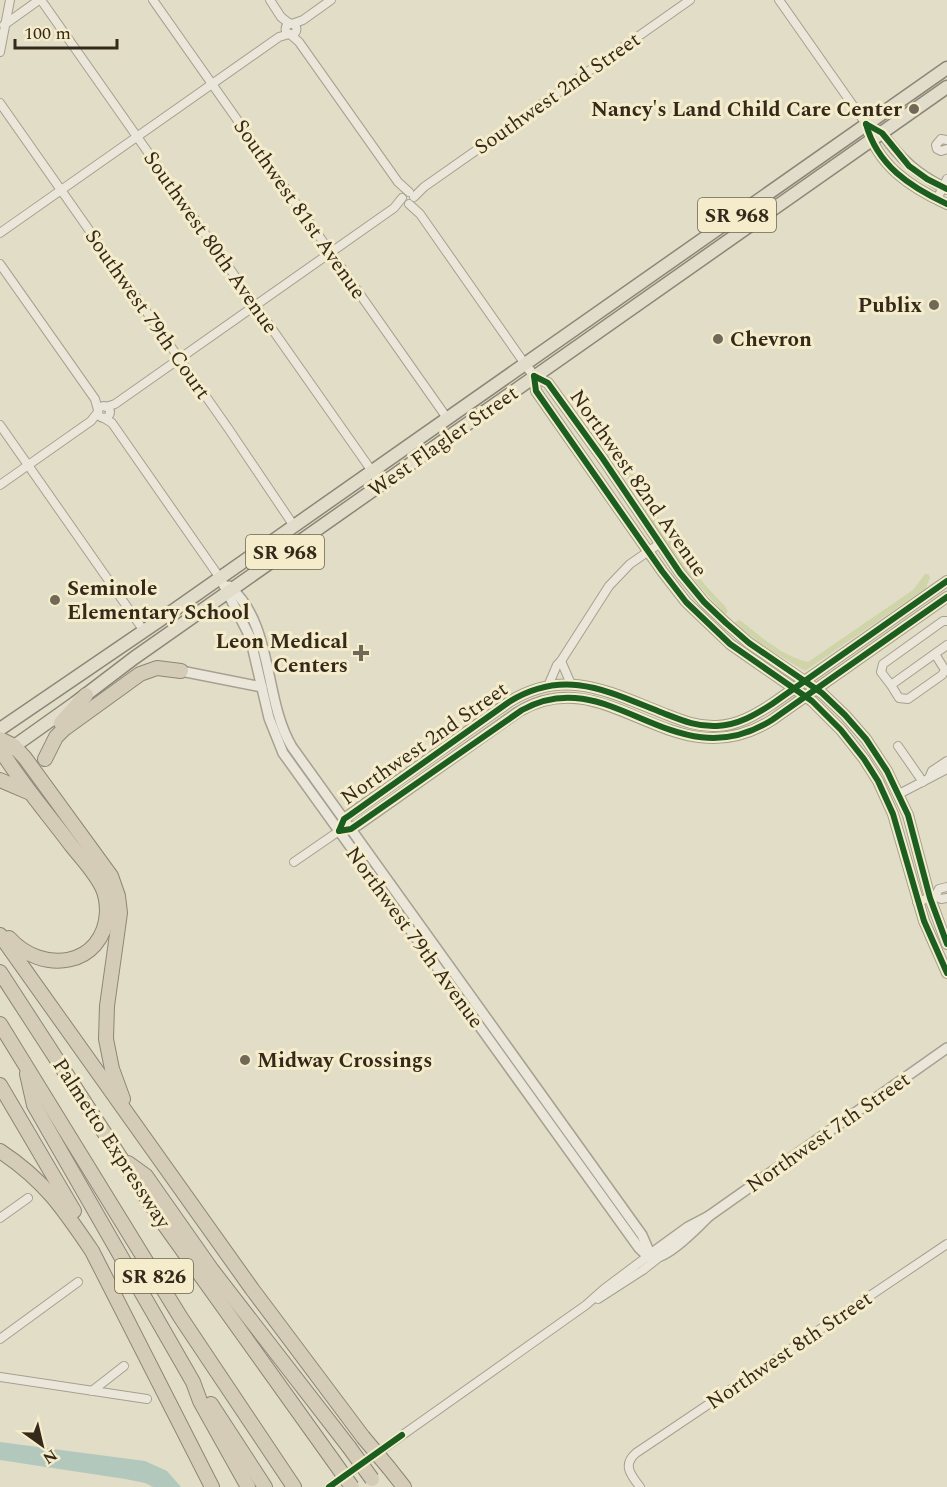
<svg xmlns="http://www.w3.org/2000/svg" width="947" height="1487" font-family="Spectral,serif">
<rect width="100%" height="100%" fill="#e2ddc7"/>
<g fill="#cfd4a9">
<path d="M606,442H611L617,449C651,501 679,563 725,606L728,612L725,614L687,572L649,518L629,481L606,447Z"/>
<path d="M925,574H928L930,577L926,588L805,671L765,647L735,623L738,620L741,621C761,637 783,656 808,662L913,590Z"/>
</g>
<path fill="#b3c8bc" d="M0,1442L145,1461L167,1471L181,1487H153L145,1483L125,1479L0,1460Z"/>
<g fill="none" stroke-linecap="round" stroke-linejoin="round">
<defs>
<g id="minor">
<path d="M41,0L381,484"/>
<path d="M153,0L447,418"/>
<path d="M270,0L281,17L290,24"/>
<path d="M779,0L866,124"/>
<circle cx="291" cy="29" r="5.5"/>
<path d="M292,24L303,20L331,0"/>
<path d="M4,25L39,0"/>
<path d="M290,34L299,42L398,182L409,192"/>
<path d="M0,52L10,0"/>
<path d="M0,103L228,428L294,526"/>
<path d="M947,140L941,139L936,145L937,149L941,151L947,149"/>
<path d="M414,197L424,187L690,0"/>
<path d="M937,199L947,179"/>
<path d="M409,204L420,214L525,364"/>
<path d="M0,233L279,37L289,34"/>
<path d="M0,264L95,399L98,410"/>
<circle cx="104" cy="412" r="6"/>
<path d="M106,407L115,404L394,208L402,198"/>
<path d="M104,418L112,423L220,578"/>
<path d="M0,425L144,631"/>
<path d="M0,485L91,421L98,412"/>
<path d="M935,654L945,670L942,675L908,699L899,698L891,685L947,645"/>
<path d="M561,661L571,684"/>
<path d="M891,685L881,672L883,664L943,621H947"/>
<path d="M548,686L557,665L561,661L609,586L630,564L659,544"/>
<path d="M898,746L923,782"/>
<path d="M929,778L932,771L947,761"/>
<path d="M899,794L947,769"/>
<path d="M294,862L339,831"/>
<path d="M935,896L939,889L947,887"/>
<path d="M917,902L935,896L941,899L947,898"/>
<path d="M0,1218L28,1198"/>
<path d="M598,1299L643,1270L662,1255"/>
<path d="M0,1339L78,1282"/>
<path d="M0,1377L147,1399"/>
<path d="M92,1391L124,1366"/>
<path d="M329,1487L586,1305L604,1289L648,1256"/>
<path d="M640,1487C631,1475 622,1465 636,1453L947,1244"/>
</g>
<g id="tertiary">
<path d="M866,124C877,165 910,187 947,204"/>
<path d="M876,130L882,133C900,159 918,175 947,189"/>
<path d="M525,364L534,376L536,391L662,571L686,602L730,644L812,701L841,730L864,759L878,781L893,814L924,921L947,973"/>
<path d="M534,376L548,383L603,459L680,573L704,602L726,623L749,643L822,693L845,715L866,739L887,771L908,815L930,898L947,944"/>
<path d="M220,578L250,637L269,718L283,753L639,1248C644,1253 649,1258 656,1257C670,1256 699,1226 709,1216"/>
<path d="M229,586C274,624 263,699 292,747L642,1235L648,1249V1256"/>
<path d="M181,671L262,687"/>
<path d="M342,823L344,819L352,813L509,702C565,667 609,692 663,713C681,720 697,727 717,726C738,725 755,715 772,704L947,581"/>
<path d="M347,830L358,825L518,712C608,657 673,783 772,720L947,597"/>
<path d="M648,1256L688,1227L709,1216L947,1048"/>
</g>
<g id="primary">
<path d="M0,729L160,620L947,68"/>
<path d="M6,752L75,703L134,658L947,87"/>
</g>
<g id="motorway">
<path d="M61,723L86,695"/>
<path d="M0,739L14,746L25,758L111,876L118,896L120,913L107,1006L106,1039L112,1069L123,1099"/>
<path d="M0,749C21,783 47,813 71,845C82,859 96,873 103,889C106,896 107,904 107,912C104,967 42,975 9,938"/>
<path d="M45,759L56,737L64,729L140,674L157,668L181,671"/>
<path d="M0,780L28,792"/>
<path d="M0,935L252,1289L363,1437"/>
<path d="M0,972L161,1220L332,1459"/>
<path d="M0,1024L181,1318L294,1487"/>
<path d="M27,1074L34,1105L193,1382L200,1401L248,1487"/>
<path d="M0,1085L74,1211"/>
<path d="M0,1151C44,1180 63,1208 92,1251L212,1487"/>
<path d="M128,1163L146,1176L212,1270L349,1447"/>
<path d="M211,1404L265,1487"/>
<path d="M389,1468L404,1487"/>
</g>
</defs>
<use href="#minor" stroke="#a6a091" stroke-width="10"/>
<use href="#tertiary" stroke="#a6a091" stroke-width="12"/>
<use href="#primary" stroke="#8c8678" stroke-width="15"/>
<use href="#motorway" stroke="#8c8678" stroke-width="16"/>
<use href="#minor" stroke="#eae6d9" stroke-width="8"/>
<use href="#tertiary" stroke="#eae6d9" stroke-width="9"/>
<use href="#primary" stroke="#e2dcca" stroke-width="12"/>
<use href="#motorway" stroke="#d5ccb7" stroke-width="14"/>
<defs>
<g id="motorway-bridge">
<path d="M363,1437L389,1468"/>
<path d="M349,1447L372,1479"/>
<path d="M332,1459L352,1487"/>
</g>
</defs>
<use href="#motorway-bridge" stroke="#8c8678" stroke-width="16" stroke-linecap="butt"/>
<use href="#motorway-bridge" stroke="#d5ccb7" stroke-width="14"/>
<defs>
<g id="cycleway">
<path d="M866,124C877,165 910,187 947,204"/>
<path d="M866,124L882,133L909,166L927,179L947,189"/>
<path d="M534,376L536,391L662,571L686,602L730,644L812,701L841,730L864,759L878,781L893,814L924,921L947,973"/>
<path d="M534,376L548,383L603,459L680,573L704,602L726,623L749,643L822,693L845,715L866,739L887,771L908,815L930,898L947,944"/>
<path d="M339,831L344,819L350,815L509,702C565,667 609,692 663,713C681,720 697,727 717,726C738,725 755,715 772,704L947,581"/>
<path d="M339,831L351,829L522,710C611,660 674,782 772,720L947,597"/>
<path d="M329,1487L402,1435"/>
</g>
</defs>
<use href="#cycleway" stroke="#f5eccb" stroke-width="10"/>
<use href="#cycleway" stroke="#1b5e20" stroke-width="6"/>
</g>
<g fill="#716857" stroke="#f5eccb" stroke-width="2">
<circle cx="914" cy="109" r="6"/>
<circle cx="934" cy="305" r="6"/>
<circle cx="718" cy="339" r="6"/>
<circle cx="55" cy="600" r="6"/>
<path d="M358 644h6v6h6v6h-6v6h-6v-6h-6v-6h6z"/>
<circle cx="245" cy="1060" r="6"/>
</g>
<g text-anchor="middle" stroke-width="6" stroke-linejoin="round" paint-order="stroke">
<g fill="#f5eccb" stroke="#6e644f" stroke-width="1.5">
<rect x="698" y="198" width="78" height="34" rx="4.5"/>
<rect x="246" y="535" width="78" height="34" rx="4.5"/>
<rect x="115" y="1259" width="78" height="34" rx="4.5"/>
</g>
<g font-size="20" font-weight="bold" fill="#34291a">
<text x="737" y="222">SR 968</text>
<text x="285" y="559">SR 968</text>
<text x="154" y="1283">SR 826</text>
</g>
<g font-size="21" fill="#34291a" stroke="#f5eccb">
<text transform="translate(557 93) rotate(-35)" y="7">Southwest 2nd Street</text>
<text transform="translate(300 209) rotate(55)" y="7">Southwest 81st Avenue</text>
<text transform="translate(211 242) rotate(55)" y="7">Southwest 80th Avenue</text>
<text transform="translate(148 314) rotate(55)" y="7">Southwest 79th Court</text>
<text transform="translate(443 441) rotate(-35)" y="7">West Flagler Street</text>
<text transform="translate(639 483) rotate(55)" y="7">Northwest 82nd Avenue</text>
<text transform="translate(424 743) rotate(-35)" y="7">Northwest 2nd Street</text>
<text transform="translate(415 937) rotate(54)" y="7">Northwest 79th Avenue</text>
<text transform="translate(828 1132) rotate(-35)" y="7">Northwest 7th Street</text>
<text transform="translate(112 1143) rotate(57)" y="7">Palmetto Expressway</text>
<text transform="translate(789 1350) rotate(-34)" y="7">Northwest 8th Street</text>
</g>
<g font-size="21" font-weight="bold" fill="#34291a" stroke="#f5eccb" text-anchor="end">
<text x="902" y="116">Nancy's Land Child Care Center</text>
<text x="922" y="312">Publix</text>
<text x="730" y="346" text-anchor="start">Chevron</text>
<text x="67" y="595" text-anchor="start">Seminole<tspan x="67" dy="24">Elementary School</tspan></text>
<text x="348" y="648">Leon Medical<tspan x="348" dy="24">Centers</tspan></text>
<text x="257" y="1067" text-anchor="start">Midway Crossings</text>
</g>
</g>
<g transform="translate(42 1445) rotate(146)" stroke="#f5eccb" stroke-width="4.5" paint-order="stroke">
<path d="M0-4.5L10 22L0 15L-10 22Z" fill="#34291a"/>
<text y="-9" font-size="16" font-weight="bold" text-anchor="middle" fill="#34291a">N</text>
</g>
<path d="M15 39v9h102v-9" fill="none" stroke="#34291a" stroke-width="3"/>
<text x="24" y="39" font-size="18" fill="#34291a" stroke="#f5eccb" stroke-width="4.5" paint-order="stroke">100 m</text>
</svg>
